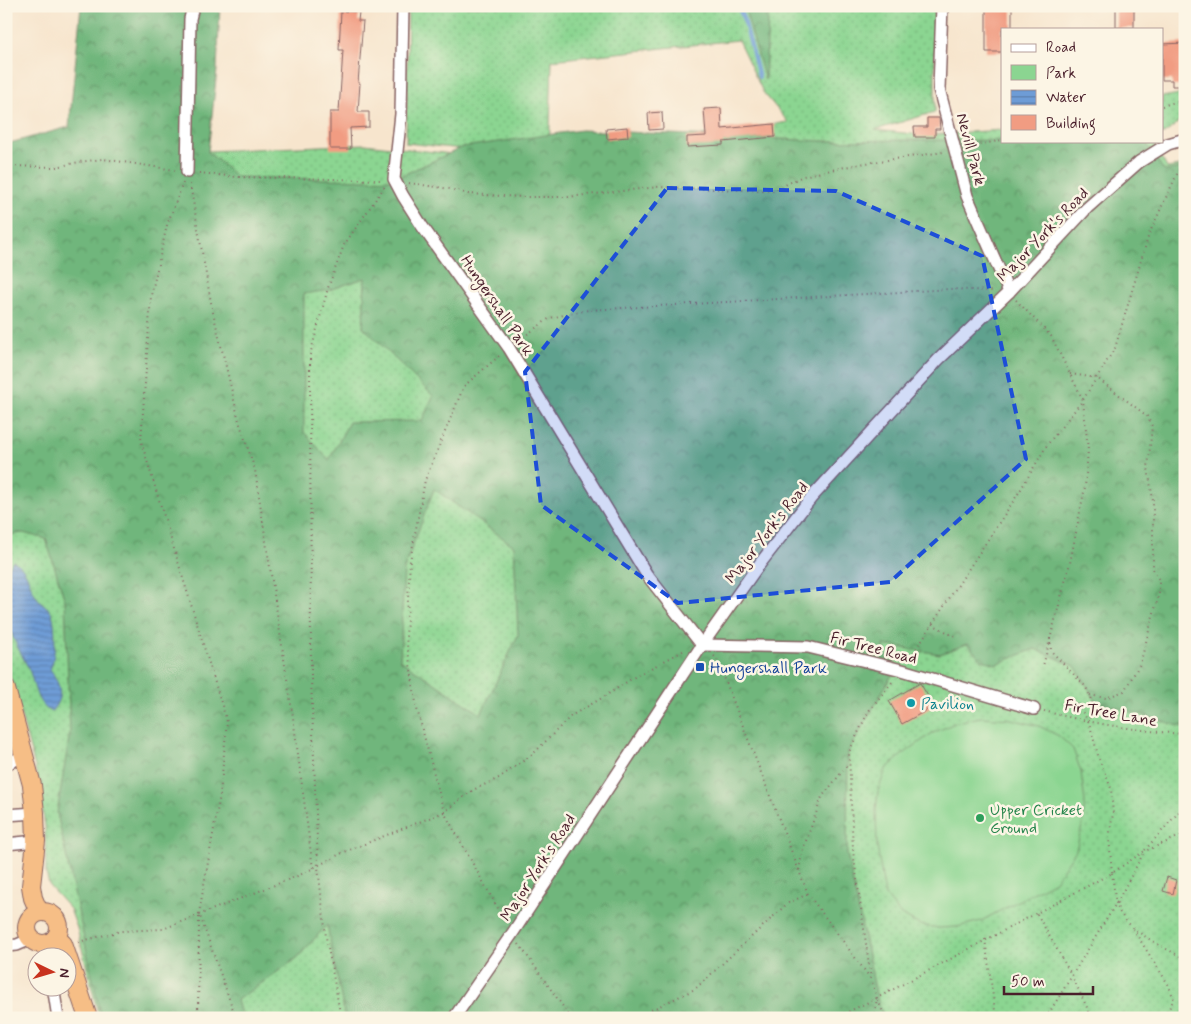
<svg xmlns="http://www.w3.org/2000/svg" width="1191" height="1024" font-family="Mynerve,sans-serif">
<defs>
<pattern id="grass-dots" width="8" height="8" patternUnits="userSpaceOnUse" patternTransform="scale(1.25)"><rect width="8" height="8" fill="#8bd591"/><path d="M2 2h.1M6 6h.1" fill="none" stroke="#79b67d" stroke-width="1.8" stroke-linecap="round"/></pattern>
<pattern id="forest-crowns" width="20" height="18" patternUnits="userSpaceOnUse" patternTransform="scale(1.25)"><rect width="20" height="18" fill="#70b67b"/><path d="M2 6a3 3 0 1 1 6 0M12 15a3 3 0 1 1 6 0" fill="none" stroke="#5e9365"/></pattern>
<pattern id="water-rules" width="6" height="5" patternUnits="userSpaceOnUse" patternTransform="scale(1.25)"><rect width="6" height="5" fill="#6e9cd6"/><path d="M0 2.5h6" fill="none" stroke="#5c7fae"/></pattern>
</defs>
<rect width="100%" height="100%" fill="#fcf5e5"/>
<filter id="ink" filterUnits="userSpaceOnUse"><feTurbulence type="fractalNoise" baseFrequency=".02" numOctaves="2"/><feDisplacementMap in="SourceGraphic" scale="10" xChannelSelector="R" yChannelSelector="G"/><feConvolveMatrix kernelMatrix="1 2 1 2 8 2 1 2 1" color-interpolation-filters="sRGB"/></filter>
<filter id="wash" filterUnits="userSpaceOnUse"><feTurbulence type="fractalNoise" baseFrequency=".0096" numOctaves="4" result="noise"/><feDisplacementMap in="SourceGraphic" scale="20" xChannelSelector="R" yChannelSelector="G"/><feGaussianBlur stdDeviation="1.12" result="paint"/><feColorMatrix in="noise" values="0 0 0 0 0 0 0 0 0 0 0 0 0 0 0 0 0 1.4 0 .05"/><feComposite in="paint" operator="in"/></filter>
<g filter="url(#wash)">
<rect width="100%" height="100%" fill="#f7e5cd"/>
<g fill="url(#grass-dots)" stroke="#6a7a5e" fill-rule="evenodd">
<path d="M408,6H935V112L875,130L923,135L1002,130V141H1153L1167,168L1185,165V1018H99L77,928L70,909L50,887L46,874L45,826L35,767L6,661V145L185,152L365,144L523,162L546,158L406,143ZM738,40L763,92L788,122L549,158L552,60Z"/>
<path d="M1185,93C1185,117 1183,121 1162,135V97Z"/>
</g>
<g fill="url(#forest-crowns)" stroke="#5d6a53" fill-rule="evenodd">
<path d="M81,6H220L217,70L208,152L237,177L368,180L394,179L463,147L581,130L824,141L911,140L1145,141L1164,171L1185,167V723L1182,727L1096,701L1075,666L1035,649L996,664L982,660L967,644L940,654L884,645L892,675L848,752L847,854L877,998L884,1018H345L327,925L296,959L237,1000L242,1018H101L57,813L70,732L65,601L46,539L23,533L9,535L6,530V144L69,127ZM365,278L363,327L433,396L422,421L349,422L329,460L304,432V294L329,290ZM434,489L514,546L518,635L481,714L400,660L404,569Z"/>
<path d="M744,6H773L768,18L765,80Z"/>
</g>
<path fill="#8bd591" stroke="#6a7a5e" d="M981,717L1011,719L1039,726L1059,736L1073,749L1081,772L1085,802L1082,826L1076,850L1055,881L981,921L957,927L939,928L920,925L901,915L885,895L877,846L876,810L878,791L886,769L902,755L931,734L957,722Z"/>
<path fill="url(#water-rules)" stroke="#5c5e80" d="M13,561C28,567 28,584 36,596C40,603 49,607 52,614C56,625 56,659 50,669C60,685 65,695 51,712C36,703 35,687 30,672C25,660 18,649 13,637C7,622 6,606 6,591C6,579 6,570 13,561Z"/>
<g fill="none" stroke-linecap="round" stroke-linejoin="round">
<path stroke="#6e9cd6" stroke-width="4" d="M738,6L745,23L759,77"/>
</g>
<g id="blocks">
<g fill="#f19c82">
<rect x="1116" y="6" width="18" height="22"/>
<path d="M986,7H1012V29H1002V52H986Z"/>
<path d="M341,11L359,12L358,21H363L358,83H360L358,112H369V127L350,128L351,149H330V112H339L343,50H339Z"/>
<path d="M1185,43V86H1172V80H1162V44Z"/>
<path d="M721,108L722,129L774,124L775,137L723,142V145L687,147V137L706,136L704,109Z"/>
<path d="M662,112L663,129L649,130L648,113Z"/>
<path d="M927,118H939L940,129H935V137H915L914,127H927Z"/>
<path d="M627,127L628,137L607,139L606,129Z"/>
<path d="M920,683L934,706L902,724L889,701Z"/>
<path d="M1167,877L1176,880L1173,894L1163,891Z"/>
</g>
</g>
</g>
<g filter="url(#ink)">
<use href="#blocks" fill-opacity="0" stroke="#876464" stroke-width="1"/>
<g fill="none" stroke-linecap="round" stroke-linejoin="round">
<defs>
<g id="minor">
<path d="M403,6L401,114L394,179L403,196L422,226L509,348L647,575L702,645L808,647L902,670L1034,709"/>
<path d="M942,6L939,89L967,196L1009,292"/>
<path d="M187,172L190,19L193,6"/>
<path d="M6,764L24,756"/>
<path d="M6,815L35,813"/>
<path d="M6,844L36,841"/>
<path d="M6,946L17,945L31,939"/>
<path d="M49,955V956"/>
<path d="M53,986L58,1018"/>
<path d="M454,1018L512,934L702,645L755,570L811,498L938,360L1009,292L1087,208L1139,162L1168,144L1185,139"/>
</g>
<g id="highway">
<path d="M6,689L32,785L35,813L36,841L31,886L33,898L39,912"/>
<circle cx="43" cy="928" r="16"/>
<path d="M56,937L63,944L88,1018"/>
</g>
</defs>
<use href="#minor" stroke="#876464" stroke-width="14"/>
<use href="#highway" stroke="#876464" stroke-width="20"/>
<g stroke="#876464" stroke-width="2" stroke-dasharray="1 4" stroke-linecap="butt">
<path d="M1162,106L1185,99"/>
<path d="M965,148L1002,140"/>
<path d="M6,166L56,167L79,162L103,159L175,170"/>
<path d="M199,173L237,177L382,180"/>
<path d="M183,183L167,225L151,296L141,441L227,722L220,795L199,913L236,1018"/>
<path d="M409,183L450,189L468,194L523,197H568L658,187L773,191L803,176L859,164L944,152"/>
<path d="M190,184L212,308L239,421L255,470L294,724L313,869"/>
<path d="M1016,300L1051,336L1083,400L1088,450L1085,487L1079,517L1070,563L1043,666"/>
<path d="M519,340L550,318L588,310L951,289L993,291"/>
<path d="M499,356L464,386L425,480L410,561L406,638L417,709L444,812L506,923"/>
<path d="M1070,374L1097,378L1147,416L1152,426L1148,468L1153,501V569L1159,580V594L1140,664L1124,691L1106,698L1089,695"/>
<path d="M932,624L956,637"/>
<path d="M1050,638L1051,651L1086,687L1092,702V709L1089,721"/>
<path d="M714,656L717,659L808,894L871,979"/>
<path d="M908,661L1018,494L1047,445L1083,400L1115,348L1149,234L1185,157"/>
<path d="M1077,704L1089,722L1099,759L1111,788L1113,814L1109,837L1112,873"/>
<path d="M1044,711C1090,723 1137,731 1185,734"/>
<path d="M1145,850L1185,805"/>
<path d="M799,870L803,849L822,797L849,763"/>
<path d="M1112,873C1114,885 1114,901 1119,911C1131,933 1164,947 1185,959"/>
<path d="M1037,914L1072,976L1092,1018"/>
<path d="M1133,929L1168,984L1174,999L1164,1018"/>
<path d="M985,939L996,1018"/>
<path d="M78,942L121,931L163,929L300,875L342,853L444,812L473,790L499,778L533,754L571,716L602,698L636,676L683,651"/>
<path d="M519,944L571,1018"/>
<path d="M878,1000L885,1018"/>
<path d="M198,1018L199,915"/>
<path d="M341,1018L326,937L318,867L311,678L310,355L328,288L344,245L385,186"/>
<path d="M647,1018L649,1011L695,989L788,903L808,894"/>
<path d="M835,1018L877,998L1112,873L1143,852L1185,834"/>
<path d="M874,1018L877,998L871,979L853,851L849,752L868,712L893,681"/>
<path d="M1046,1018L1117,902L1143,854"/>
</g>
<use href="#minor" stroke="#fff" stroke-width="11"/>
<use href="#highway" stroke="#f6be86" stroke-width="18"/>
</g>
</g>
<path fill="#1d4ed8" fill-opacity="0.2" stroke="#1d4ed8" stroke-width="4" stroke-dasharray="10 6" stroke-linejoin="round" d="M667,188L836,191L982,256L1026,459L890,582L678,603L541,505L525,372Z"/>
<rect fill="#1a4fb4" stroke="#fcf5e5" stroke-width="2" x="695" y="662" width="10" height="10" rx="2.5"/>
<circle fill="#0f9aa8" stroke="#fcf5e5" stroke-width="2" cx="911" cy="703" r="5"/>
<circle fill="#2e9e5b" stroke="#fcf5e5" stroke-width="2" cx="980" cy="818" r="5"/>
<g text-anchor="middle" stroke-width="5" stroke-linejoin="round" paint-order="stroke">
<g font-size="16" fill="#4a1f2b" stroke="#fcf5e5">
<text transform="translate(972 149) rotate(75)" y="6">Nevill Park</text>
<text transform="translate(1042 234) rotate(-46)" y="6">Major York's Road</text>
<text transform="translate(498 305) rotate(56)" y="6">Hungershall Park</text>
<text transform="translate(766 532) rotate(-52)" y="6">Major York's Road</text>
<text transform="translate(874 647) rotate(14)" y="6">Fir Tree Road</text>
<text transform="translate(1111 712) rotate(10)" y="6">Fir Tree Lane</text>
<text transform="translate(537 867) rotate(-57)" y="6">Major York's Road</text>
</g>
<g font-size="16" fill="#164399" stroke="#fcf5e5" text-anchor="start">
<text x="710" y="673">Hungershall Park</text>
</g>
<g font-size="16" fill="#0d838f" stroke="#fcf5e5" text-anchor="start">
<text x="921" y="709">Pavilion</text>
</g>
<g font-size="16" fill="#27864d" stroke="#fcf5e5" text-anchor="start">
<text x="990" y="815">Upper Cricket<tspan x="990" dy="18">Ground</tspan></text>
</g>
</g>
<rect width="1191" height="1024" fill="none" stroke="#fcf5e5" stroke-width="25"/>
<rect x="1001" y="28" width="162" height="115" fill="#fcf5e5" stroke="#b59f9b"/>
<rect x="1011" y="44" width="25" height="8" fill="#ffffff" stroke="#b59f9b"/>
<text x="1046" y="52" font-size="15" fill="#4a1f2b">Road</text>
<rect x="1011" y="65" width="25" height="15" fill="#8bd591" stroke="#b59f9b"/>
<text x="1046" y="78" font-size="15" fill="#4a1f2b">Park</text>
<rect x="1011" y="90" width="25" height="15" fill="url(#water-rules)" stroke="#b59f9b"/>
<text x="1046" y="102" font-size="15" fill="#4a1f2b">Water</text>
<rect x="1011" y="115" width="25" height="15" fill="#f19c82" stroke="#b59f9b"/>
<text x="1046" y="128" font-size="15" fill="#4a1f2b">Building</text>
<g transform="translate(52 972) rotate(95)"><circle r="24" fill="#fcf5e5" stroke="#b59f9b"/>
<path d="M0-4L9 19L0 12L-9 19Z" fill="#c8321e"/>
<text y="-8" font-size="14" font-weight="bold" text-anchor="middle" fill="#4a1f2b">N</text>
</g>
<path d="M1004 986v8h89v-8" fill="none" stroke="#4a1f2b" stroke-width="2.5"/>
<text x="1011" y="986" font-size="15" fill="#4a1f2b" stroke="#fcf5e5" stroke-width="4" paint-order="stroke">50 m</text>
</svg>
